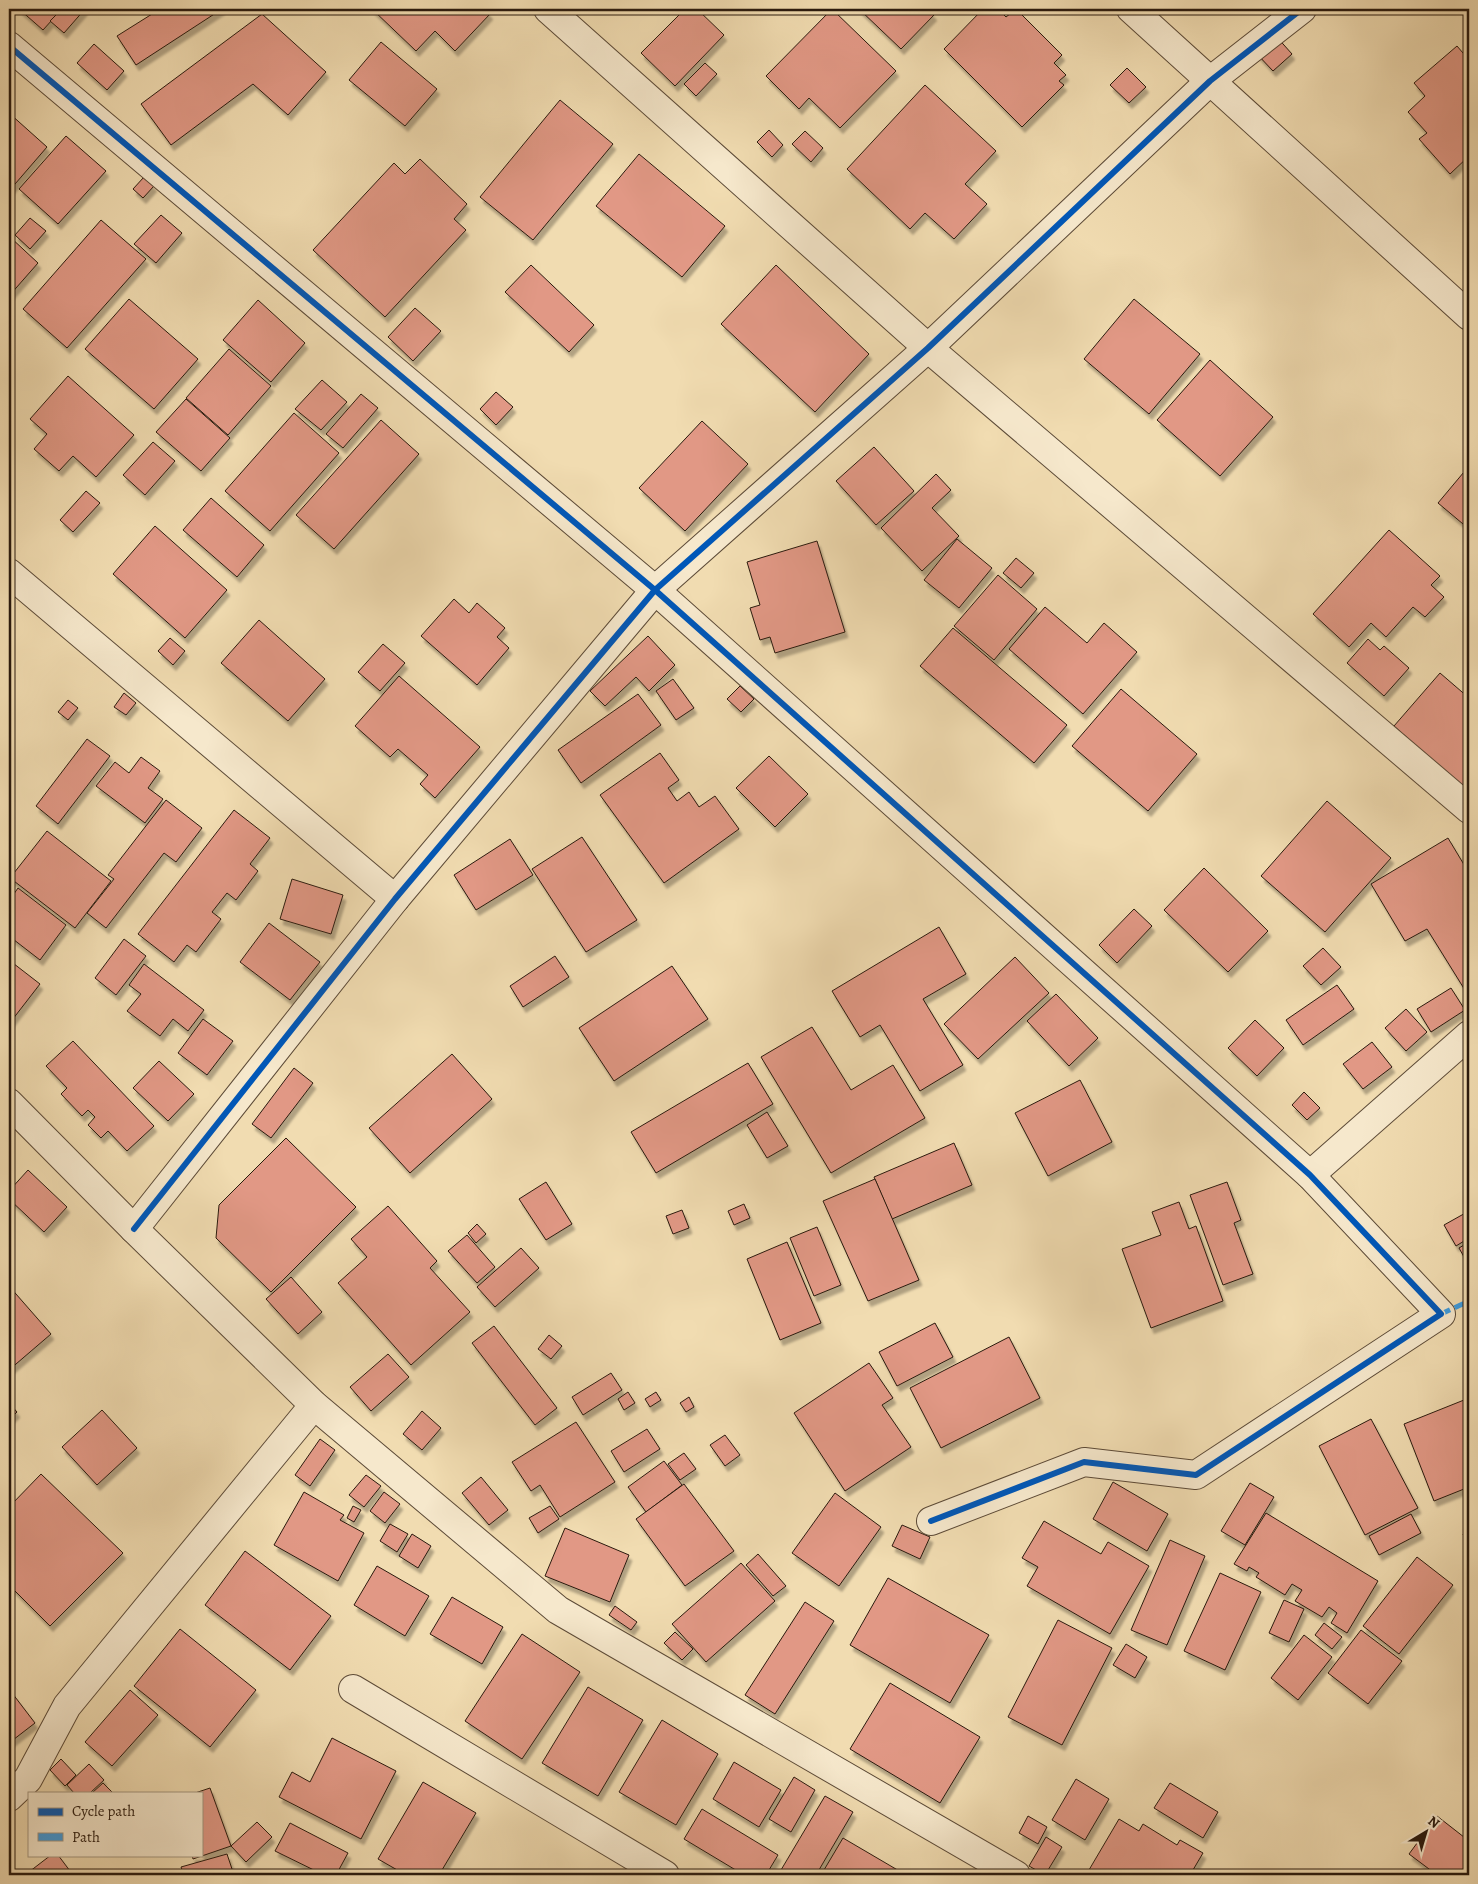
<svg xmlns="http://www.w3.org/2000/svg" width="1478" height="1884" font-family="Alegreya,serif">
<defs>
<filter id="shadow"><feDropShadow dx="3" dy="5.5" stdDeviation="1" flood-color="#0004"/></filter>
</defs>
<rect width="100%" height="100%" fill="#f1dcb1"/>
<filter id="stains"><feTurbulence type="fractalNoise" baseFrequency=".004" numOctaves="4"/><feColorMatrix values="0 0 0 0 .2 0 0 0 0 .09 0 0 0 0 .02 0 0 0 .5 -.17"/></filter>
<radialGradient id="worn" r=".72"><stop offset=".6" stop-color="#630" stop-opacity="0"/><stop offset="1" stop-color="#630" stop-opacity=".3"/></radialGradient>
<g fill="#e19885" stroke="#2a1a0e" filter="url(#shadow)">
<path d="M19,9H62L43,30Z"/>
<path d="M62,9H85L64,33L50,21Z"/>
<path d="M160,9H222L136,65L117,36Z"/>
<path d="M372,9H485L490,14L455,51L435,31L416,51Z"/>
<path d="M685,9H697L724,35L675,86L641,53Z"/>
<path d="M832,9L896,71L840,128L809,98L799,109L766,76Z"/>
<path d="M859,9H928L934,15L901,49Z"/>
<path d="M983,9H998L1006,17L1016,9L1062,55L1054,63L1066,75L1059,81L1064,85L1022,127L944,49Z"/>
<path d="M262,14L326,72L288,115L253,84L171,145L141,104Z"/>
<path d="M1275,35L1292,54L1273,71L1256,53Z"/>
<path d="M381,42L437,89L405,126L349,80Z"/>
<path d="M94,44L124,71L107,90L77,63Z"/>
<path d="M1457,46L1469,60V156L1450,174L1419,139L1427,133L1408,112L1425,96L1414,83Z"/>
<path d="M705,63L717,74L696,96L684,84Z"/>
<path d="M1127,68L1146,87L1129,103L1110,85Z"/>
<path d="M925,85L996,151L965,184L987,204L954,239L925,213L910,229L847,169Z"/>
<path d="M560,100L613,144L533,240L480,197Z"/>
<path d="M9,113L47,147L9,191Z"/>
<path d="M769,130L783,145L772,157L757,142Z"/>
<path d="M805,131L823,148L811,162L792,144Z"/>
<path d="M66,136L106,171L58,224L19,189Z"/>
<path d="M639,154L725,226L682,277L596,206Z"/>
<path d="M420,159L467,204L454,219L466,230L385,317L313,250L394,163L405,174Z"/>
<path d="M144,177L154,186L143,198L133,189Z"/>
<path d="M161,215L182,233L156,263L134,244Z"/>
<path d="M30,218L46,231L30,249L15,235Z"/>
<path d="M101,220L146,259L67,348L23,309Z"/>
<path d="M9,236L38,263L9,296Z"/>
<path d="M531,265L594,325L569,352L505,292Z"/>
<path d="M776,265L869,354L815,412L721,324Z"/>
<path d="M129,299L198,359L154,409L85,349Z"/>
<path d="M1134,299L1200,354L1149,414L1084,359Z"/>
<path d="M258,300L305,343L271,382L223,340Z"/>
<path d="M415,308L441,331L413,361L388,337Z"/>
<path d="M229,349L271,386L228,435L186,398Z"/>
<path d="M1210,360L1273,417L1220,476L1157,420Z"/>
<path d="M68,376L134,435L96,477L73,456L59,471L34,449L47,434L30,419Z"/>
<path d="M322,380L347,402L321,430L295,409Z"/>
<path d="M496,392L513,407L496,425L480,409Z"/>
<path d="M361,394L378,408L343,448L326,434Z"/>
<path d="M186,399L230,438L201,471L156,432Z"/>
<path d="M294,413L339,453L270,531L225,491Z"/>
<path d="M381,420L419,454L334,549L296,515Z"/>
<path d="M702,421L748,464L685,531L639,488Z"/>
<path d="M153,442L175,461L145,495L123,475Z"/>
<path d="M874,447L914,491L876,525L836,481Z"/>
<path d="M1469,466V529L1438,503Z"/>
<path d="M936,474L951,490L932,508L959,536L922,571L881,528Z"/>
<path d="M86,491L100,503L73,532L60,520Z"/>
<path d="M211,498L264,545L237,577L183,530Z"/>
<path d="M155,526L227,590L185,638L113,574Z"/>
<path d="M1389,530L1440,576L1431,585L1444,597L1425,617L1413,607L1386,637L1371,623L1349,647L1313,614Z"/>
<path d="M957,539L992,568L959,608L924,580Z"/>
<path d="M817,541L845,632L775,653L770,637L760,640L750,608L760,605L747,562Z"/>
<path d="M1016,558L1034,573L1021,588L1003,573Z"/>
<path d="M998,575L1037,609L994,660L954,626Z"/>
<path d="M454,599L469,613L477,603L505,628L497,637L509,648L477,685L421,636Z"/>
<path d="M1045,607L1087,643L1104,623L1137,652L1083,714L1009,649Z"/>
<path d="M259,620L325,679L288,721L221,663Z"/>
<path d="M953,628L1067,725L1034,763L920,666Z"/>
<path d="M648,636L675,665L649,691L636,677L605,706L590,691Z"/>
<path d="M170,638L185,651L173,665L158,651Z"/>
<path d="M1368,639L1380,650L1384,646L1409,668L1384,696L1347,663Z"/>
<path d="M383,644L405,663L380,691L358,672Z"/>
<path d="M1440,673L1469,698V793L1394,726Z"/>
<path d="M399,676L480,747L435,798L420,784L428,775L398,749L390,757L355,726Z"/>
<path d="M673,679L694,708L676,720L656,691Z"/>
<path d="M740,686L754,699L741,712L727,699Z"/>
<path d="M1121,689L1197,754L1148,811L1072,746Z"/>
<path d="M124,693L136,703L126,715L114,707Z"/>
<path d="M638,694L661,725L581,783L558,750Z"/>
<path d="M68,700L78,708L68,720L58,712Z"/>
<path d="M87,739L110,756L58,824L36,806Z"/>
<path d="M660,753L679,780L668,788L677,801L689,792L699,807L715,796L739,829L664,883L600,795Z"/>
<path d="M769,756L808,794L775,827L736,788Z"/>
<path d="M141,757L160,771L148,788L163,799L145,823L96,786L115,762L129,773Z"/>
<path d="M166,800L202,828L176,862L164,853L106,928L87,913L114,879L108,875Z"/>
<path d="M1327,801L1391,858L1325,932L1261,876Z"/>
<path d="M234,810L270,838L250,864L258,871L236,900L227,893L212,912L221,919L196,952L187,945L174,962L138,934Z"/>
<path d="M47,831L111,881L75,928L10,878Z"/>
<path d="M582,837L637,920L586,952L532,869Z"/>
<path d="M1448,838L1469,873V994L1468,995L1427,929L1405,941L1371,884Z"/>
<path d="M510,839L533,875L476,910L454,875Z"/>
<path d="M1204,868L1268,931L1228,972L1164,910Z"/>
<path d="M292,879L343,895L331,934L280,919Z"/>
<path d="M18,888L66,925L40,960L9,936V901Z"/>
<path d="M1134,909L1152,926L1117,963L1099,945Z"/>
<path d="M269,923L320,962L290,1000L240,962Z"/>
<path d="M939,927L966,974L923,999L963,1065L920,1091L880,1025L860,1037L832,991Z"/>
<path d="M124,939L146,956L116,995L95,978Z"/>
<path d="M1323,948L1341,967L1321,985L1303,966Z"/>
<path d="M555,956L569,977L523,1007L510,986Z"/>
<path d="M1015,957L1049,993L978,1059L944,1024Z"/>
<path d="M9,960L40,984L9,1024Z"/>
<path d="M144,964L204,1010L188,1031L173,1019L160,1036L127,1011L141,994L129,985Z"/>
<path d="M672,966L708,1019L614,1081L579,1028Z"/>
<path d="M1337,985L1354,1009L1303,1045L1286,1020Z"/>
<path d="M1451,988L1465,1010L1431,1032L1417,1009Z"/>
<path d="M1056,994L1098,1038L1069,1066L1027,1021Z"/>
<path d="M1406,1009L1427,1032L1406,1051L1385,1028Z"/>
<path d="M203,1019L233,1041L207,1075L178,1053Z"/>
<path d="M1255,1020L1284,1048L1257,1076L1228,1048Z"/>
<path d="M812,1027L851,1090L893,1065L925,1118L831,1173L761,1057Z"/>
<path d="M73,1041L154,1126L127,1151L108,1131L101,1138L88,1125L95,1117L88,1110L82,1116L61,1094L67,1088L46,1066Z"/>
<path d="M1372,1042L1392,1067L1363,1089L1343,1064Z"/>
<path d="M452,1054L492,1099L410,1173L369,1128Z"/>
<path d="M159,1061L194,1094L168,1121L133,1088Z"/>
<path d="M748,1063L773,1104L656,1173L631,1132Z"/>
<path d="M294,1068L313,1083L271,1138L252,1124Z"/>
<path d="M1080,1080L1112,1142L1048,1176L1015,1113Z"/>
<path d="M1304,1092L1320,1108L1307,1120L1292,1105Z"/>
<path d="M767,1112L788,1146L767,1158L747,1125Z"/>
<path d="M1469,1118V1130L1464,1121Z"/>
<path d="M286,1138L356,1207L271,1292L216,1238L219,1205Z"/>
<path d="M954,1143L972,1185L892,1219L874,1177Z"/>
<path d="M28,1170L67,1207L44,1232L9,1199V1191Z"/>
<path d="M875,1179L919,1280L868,1301L823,1201Z"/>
<path d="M546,1182L572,1224L546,1240L519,1199Z"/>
<path d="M1227,1182L1241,1220L1234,1223L1253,1274L1223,1285L1190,1195Z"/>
<path d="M1179,1202L1189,1229L1196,1226L1223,1301L1151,1328L1122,1249L1161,1235L1152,1212Z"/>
<path d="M744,1204L750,1218L734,1225L728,1211Z"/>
<path d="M388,1206L437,1261L430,1268L470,1312L411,1365L338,1283L367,1257L351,1239Z"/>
<path d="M682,1210L689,1228L673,1234L666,1216Z"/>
<path d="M1469,1211V1238L1456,1246L1444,1225Z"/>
<path d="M477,1224L486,1234L476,1243L468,1233Z"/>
<path d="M817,1227L841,1285L814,1296L790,1238Z"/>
<path d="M467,1235L495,1267L477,1283L448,1251Z"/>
<path d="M787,1242L821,1323L780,1340L747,1259Z"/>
<path d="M1469,1242V1263L1468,1264L1459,1248Z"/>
<path d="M521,1248L539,1268L495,1307L477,1287Z"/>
<path d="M291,1277L322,1312L298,1334L266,1299Z"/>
<path d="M9,1286L51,1334L9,1370Z"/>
<path d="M935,1323L953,1357L897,1386L879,1352Z"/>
<path d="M494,1326L557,1408L535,1425L472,1343Z"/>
<path d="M549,1335L562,1346L551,1359L538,1349Z"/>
<path d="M1009,1337L1040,1398L941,1448L910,1388Z"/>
<path d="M388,1354L409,1377L371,1411L350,1387Z"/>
<path d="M869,1363L893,1398L882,1405L911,1447L845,1491L794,1413Z"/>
<path d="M611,1373L622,1390L583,1415L572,1397Z"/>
<path d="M628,1392L635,1403L624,1410L618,1399Z"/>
<path d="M656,1392L661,1400L650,1407L645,1399Z"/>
<path d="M689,1397L694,1407L686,1412L680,1403Z"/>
<path d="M1469,1398V1487L1434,1501L1404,1424Z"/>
<path d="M9,1403L17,1412L9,1420Z"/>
<path d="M102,1410L137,1448L97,1485L62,1447Z"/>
<path d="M422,1411L441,1428L422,1450L403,1434Z"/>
<path d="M1371,1419L1418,1508L1365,1535L1319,1446Z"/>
<path d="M576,1422L615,1482L560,1517L540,1485L531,1491L512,1462Z"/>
<path d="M647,1429L660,1449L624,1472L611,1451Z"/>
<path d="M725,1435L740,1455L725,1466L710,1445Z"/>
<path d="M320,1439L335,1450L310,1486L295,1475Z"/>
<path d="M684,1453L696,1469L680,1480L668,1464Z"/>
<path d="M664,1461L682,1485L646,1512L628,1487Z"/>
<path d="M41,1474L123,1553L50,1626L9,1585V1507Z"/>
<path d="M366,1475L381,1486L364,1507L349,1495Z"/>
<path d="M481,1477L508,1510L489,1525L462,1493Z"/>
<path d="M1113,1482L1168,1514L1147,1551L1093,1519Z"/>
<path d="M1250,1483L1274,1497L1245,1545L1221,1531Z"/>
<path d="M684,1484L734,1551L685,1586L636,1519Z"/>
<path d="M304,1492L344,1515L340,1520L364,1533L338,1581L274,1545Z"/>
<path d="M384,1492L400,1504L385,1523L370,1511Z"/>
<path d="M835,1493L881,1527L839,1586L792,1553Z"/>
<path d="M353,1506L361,1510L354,1522L347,1518Z"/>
<path d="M550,1506L559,1519L538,1533L529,1518Z"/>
<path d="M1266,1513L1378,1581L1347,1633L1331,1623L1337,1613L1329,1607L1322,1617L1295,1601L1302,1590L1292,1584L1285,1595L1256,1577L1259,1573L1249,1567L1247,1571L1234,1564Z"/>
<path d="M1411,1514L1421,1533L1379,1555L1369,1536Z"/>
<path d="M1044,1521L1101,1554L1108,1542L1149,1566L1110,1634L1027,1586L1038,1567L1022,1558Z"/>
<path d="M390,1524L408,1534L397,1552L380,1541Z"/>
<path d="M902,1525L930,1537L920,1559L892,1546Z"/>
<path d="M565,1528L629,1555L610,1602L545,1576Z"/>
<path d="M1469,1532V1549L1463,1534Z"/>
<path d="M412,1534L431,1546L418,1568L399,1556Z"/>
<path d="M1170,1540L1205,1556L1167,1645L1131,1630Z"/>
<path d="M245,1551L331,1616L290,1670L205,1605Z"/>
<path d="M758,1554L786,1586L773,1596L746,1565Z"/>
<path d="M1417,1557L1453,1585L1399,1654L1363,1626Z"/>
<path d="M741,1563L775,1601L706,1662L672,1624Z"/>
<path d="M377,1566L429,1596L405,1636L354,1605Z"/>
<path d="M1220,1573L1261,1592L1225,1670L1184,1651Z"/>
<path d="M888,1578L989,1635L950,1703L850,1645Z"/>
<path d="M452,1597L503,1627L482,1664L430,1634Z"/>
<path d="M1284,1600L1304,1609L1289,1642L1269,1633Z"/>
<path d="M805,1602L834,1621L775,1714L745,1695Z"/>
<path d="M615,1606L637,1622L631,1630L609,1615Z"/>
<path d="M1058,1620L1112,1648L1062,1745L1008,1717Z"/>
<path d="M1324,1623L1342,1637L1332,1649L1315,1635Z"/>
<path d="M180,1629L256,1690L210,1747L134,1686Z"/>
<path d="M1361,1630L1402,1661L1368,1704L1328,1673Z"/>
<path d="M675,1632L693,1649L682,1660L664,1643Z"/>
<path d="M522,1634L580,1672L522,1759L465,1721Z"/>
<path d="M1304,1635L1332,1657L1298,1700L1271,1678Z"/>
<path d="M1126,1644L1147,1657L1135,1678L1113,1665Z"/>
<path d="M890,1683L980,1737L940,1803L850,1749Z"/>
<path d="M588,1687L643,1720L598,1796L542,1763Z"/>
<path d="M9,1689L35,1723L9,1743Z"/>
<path d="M130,1690L158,1715L112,1766L85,1742Z"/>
<path d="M662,1720L718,1754L676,1825L619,1792Z"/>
<path d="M332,1738L396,1771L361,1839L279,1797L292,1772L310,1782Z"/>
<path d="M61,1759L76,1775L65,1786L50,1770Z"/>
<path d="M734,1762L781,1790L759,1827L713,1799Z"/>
<path d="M89,1764L104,1780L90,1793H74L67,1785Z"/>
<path d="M794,1777L815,1790L791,1832L769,1819Z"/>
<path d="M1076,1779L1109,1799L1085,1840L1052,1820Z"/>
<path d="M423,1782L476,1813L439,1875H406L378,1859Z"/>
<path d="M103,1783L113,1793H92Z"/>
<path d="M1170,1783L1218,1812L1203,1838L1154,1808Z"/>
<path d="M210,1788L231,1846L193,1859L192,1855H201V1793H195Z"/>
<path d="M825,1796L853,1812L816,1875H778Z"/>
<path d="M702,1809L778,1855L766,1875H744L684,1839Z"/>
<path d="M1028,1816L1047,1827L1038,1844L1019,1833Z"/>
<path d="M1437,1816L1469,1841V1855L1464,1861L1469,1865V1875H1437L1409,1854Z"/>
<path d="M1119,1819L1139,1831L1143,1824L1177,1845L1180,1840L1203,1853L1190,1875H1086Z"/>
<path d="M257,1822L272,1837L246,1862L231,1846Z"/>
<path d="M290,1823L348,1853L336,1875H324L275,1851Z"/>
<path d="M1046,1837L1062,1847L1045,1875L1029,1866Z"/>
<path d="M843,1838L901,1872L899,1875H821Z"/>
<path d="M227,1854L234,1875H184L181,1867Z"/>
<path d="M51,1855H58L73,1875H25Z"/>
</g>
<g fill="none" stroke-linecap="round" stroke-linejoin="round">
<defs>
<g id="street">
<path d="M548,9L928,348L1469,809"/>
<path d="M1131,9L1469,316"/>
<path d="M9,46L655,590L1310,1175L1441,1314L1196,1475L1084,1462L931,1521"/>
<path d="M9,573L395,899"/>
<path d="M9,1103L134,1229L314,1405L558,1610L1016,1875"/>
<path d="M1310,1175L1469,1035"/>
<path d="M134,1229L395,899L655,590L928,348L1210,81L1302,9"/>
<path d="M353,1689L665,1875"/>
<path d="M9,1797L28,1779L67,1706L314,1405"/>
</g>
</defs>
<use href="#street" stroke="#5c4a37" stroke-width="30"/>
<use href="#street" stroke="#f6e8cc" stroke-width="28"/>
<path stroke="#3d9bde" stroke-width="5" stroke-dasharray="10 5" stroke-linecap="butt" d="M1441,1314L1469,1301"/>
<defs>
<g id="cycleway">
<path d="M9,46L655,590L1310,1175L1441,1314L1196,1475L1084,1462L931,1521"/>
<path d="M134,1229L395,899L655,590L928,348L1210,81L1302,9"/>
</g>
</defs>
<use href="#cycleway" stroke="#f6e8cc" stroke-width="9"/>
<use href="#cycleway" stroke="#0057b8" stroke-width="6"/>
</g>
<rect width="1478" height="1884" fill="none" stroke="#f1dcb1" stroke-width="30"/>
<rect x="10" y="10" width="1458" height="1864" fill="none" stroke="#2a1a0e" stroke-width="2.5"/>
<rect x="15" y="15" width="1448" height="1854" fill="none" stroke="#2a1a0e"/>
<rect x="28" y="1792" width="175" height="65" fill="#f6e8cc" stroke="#a49680"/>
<rect x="38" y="1808" width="25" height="8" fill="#0057b8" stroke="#a49680"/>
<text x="72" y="1816" font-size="15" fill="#2a1a0e">Cycle path</text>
<rect x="38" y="1833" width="25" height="8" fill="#3d9bde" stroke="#a49680"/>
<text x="72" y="1842" font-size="15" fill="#2a1a0e">Path</text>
<g transform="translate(1426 1832) rotate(38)" stroke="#f6e8cc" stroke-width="4" paint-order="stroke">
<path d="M0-4L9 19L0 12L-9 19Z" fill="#2a1a0e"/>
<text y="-8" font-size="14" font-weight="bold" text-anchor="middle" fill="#2a1a0e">N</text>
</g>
<rect width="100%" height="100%" filter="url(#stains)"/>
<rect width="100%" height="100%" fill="url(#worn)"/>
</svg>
